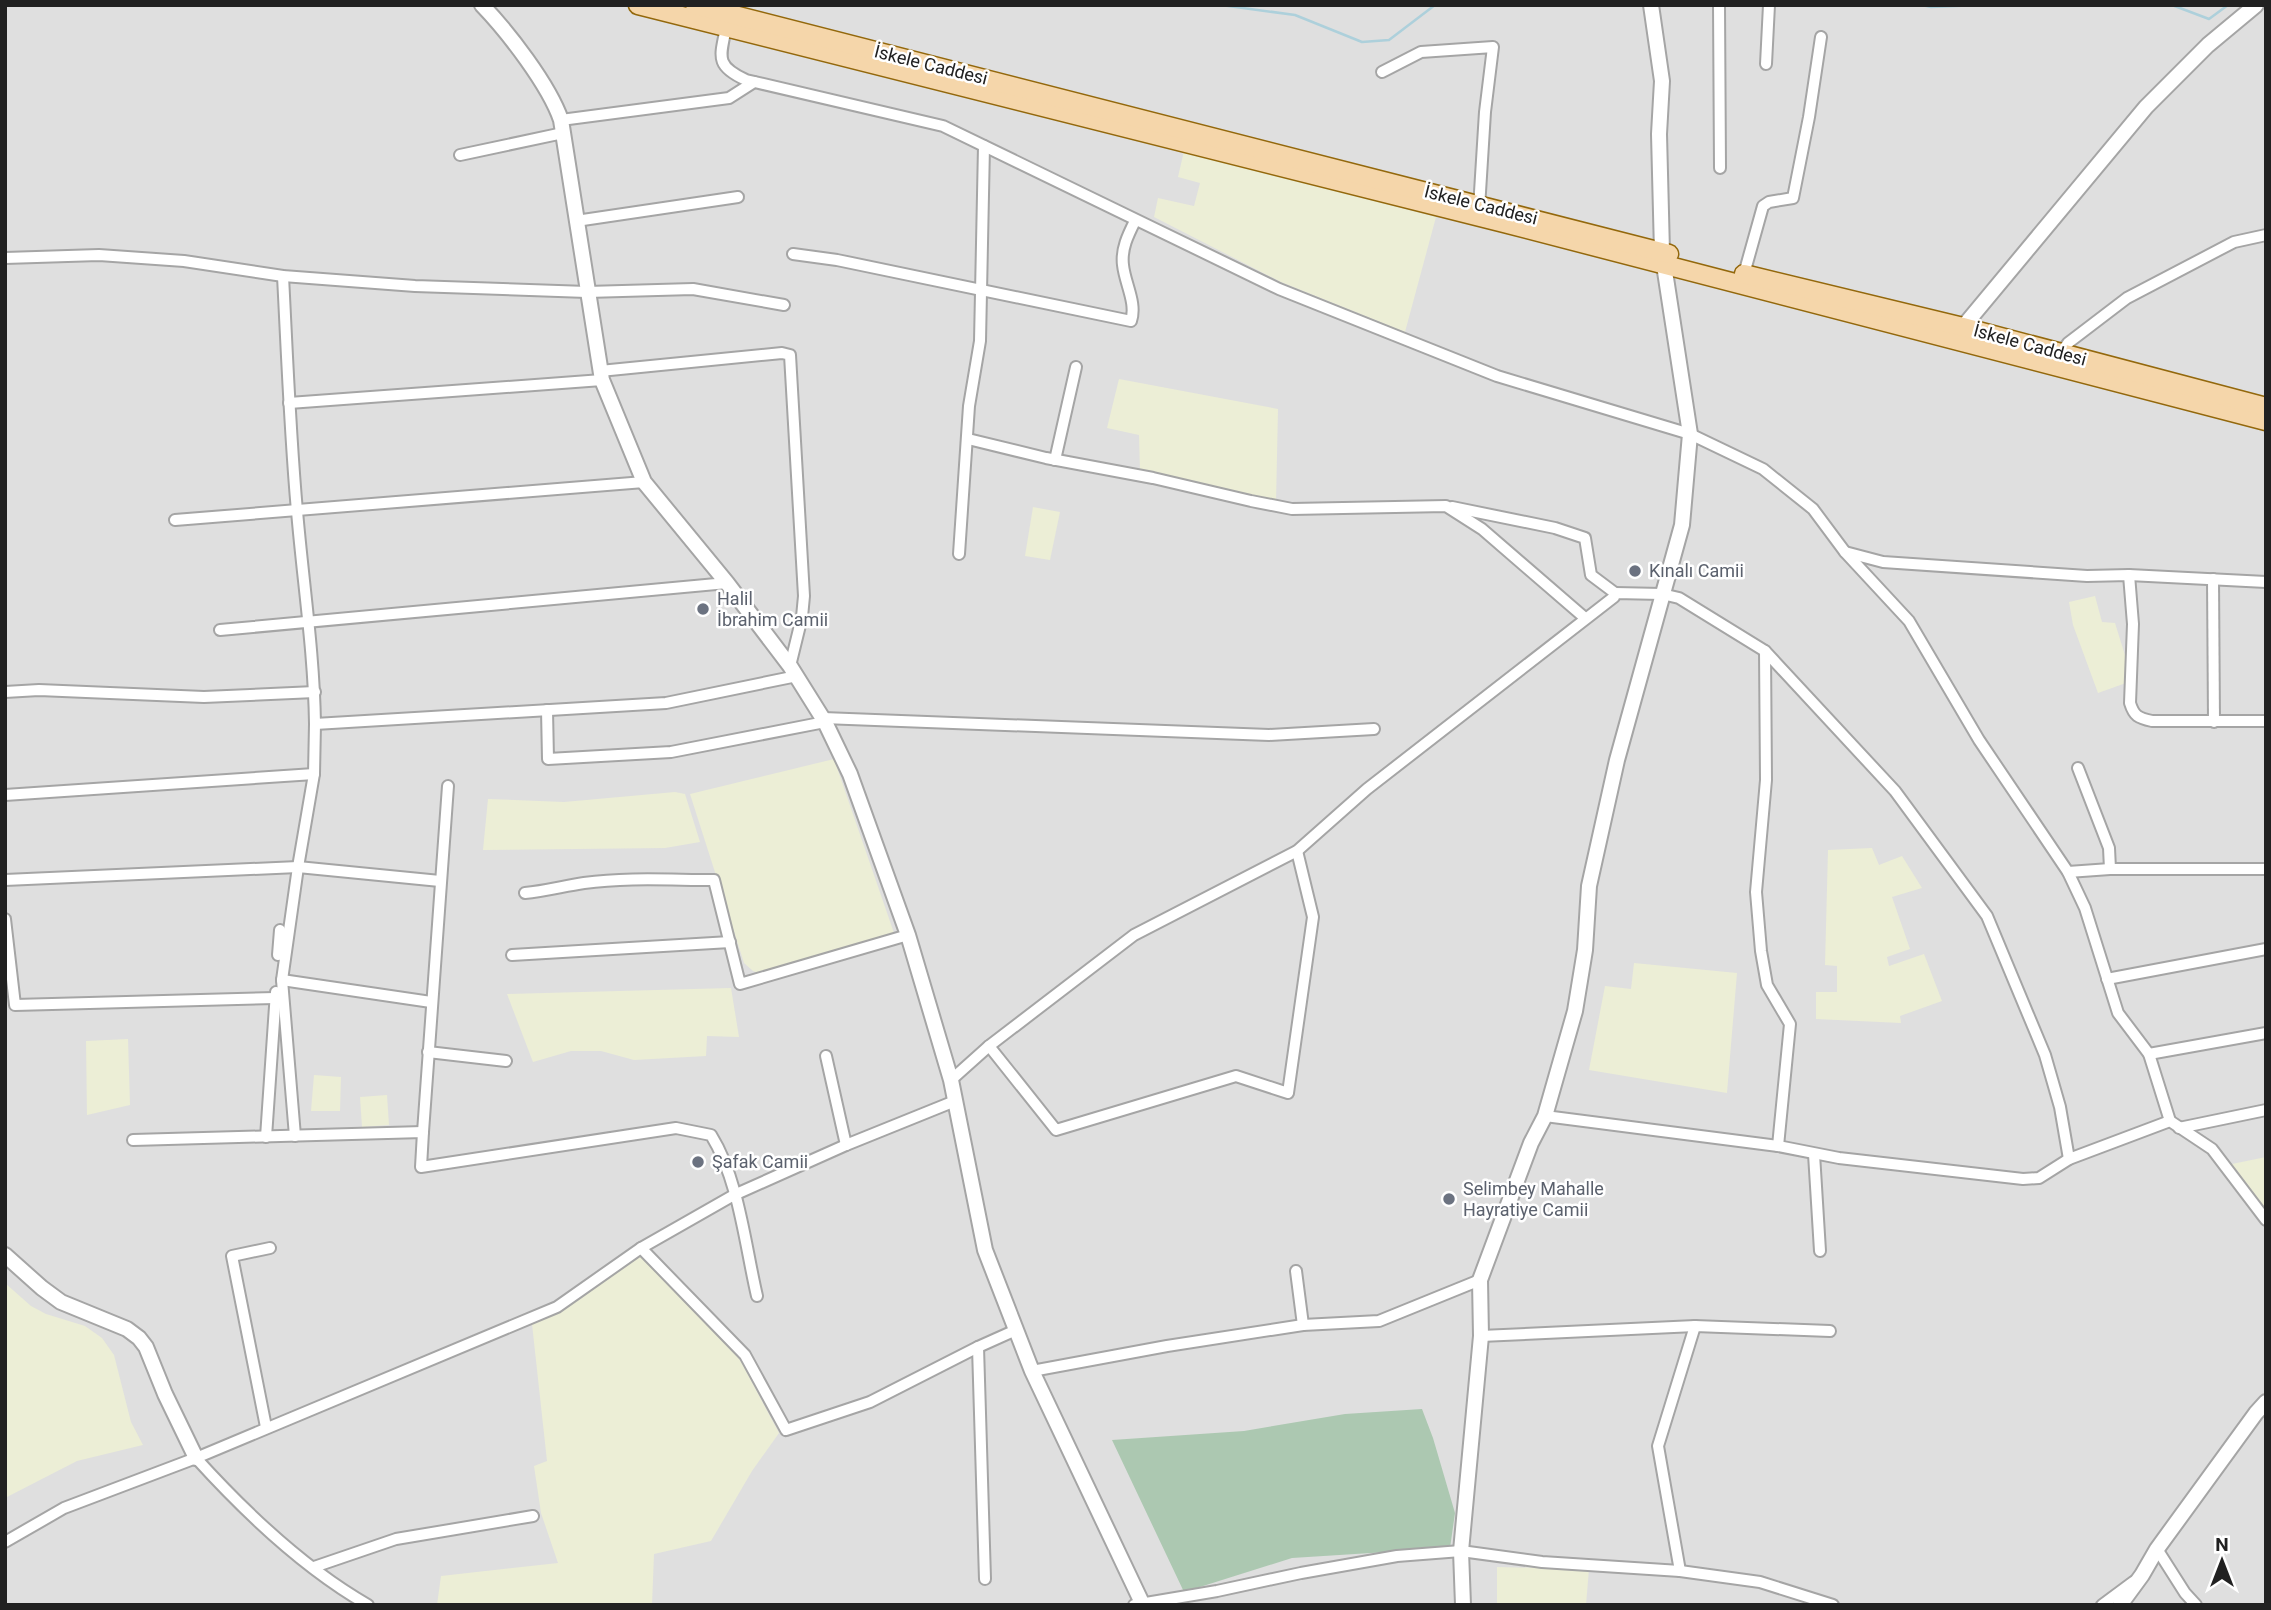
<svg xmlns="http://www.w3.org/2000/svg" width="2271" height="1610" font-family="Roboto,sans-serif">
<rect width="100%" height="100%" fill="#f1eee9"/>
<rect fill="#dfdfdf" x="5" y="5" width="2261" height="1600"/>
<g fill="#eceed6">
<path d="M1184,151L1436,217L1405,332L1281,282L1154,217L1158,198L1194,206L1200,183L1178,177Z"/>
<path d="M1119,379L1278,409L1276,502L1140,471L1139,435L1107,428Z"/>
<path d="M1033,507L1060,512L1050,560L1025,556Z"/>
<path d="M2095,596L2102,622L2115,623L2128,665L2126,683L2098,693L2073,625L2069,602Z"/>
<path d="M834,759L894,933L761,974L753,971L744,963L690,794Z"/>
<path d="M675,792L685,794L700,842L665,848L483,850L488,799L564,802Z"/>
<path d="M1872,848L1879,865L1902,856L1922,888L1892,897L1910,949L1887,957L1889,966L1924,954L1942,1001L1900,1016L1901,1023L1816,1019V992H1837V966L1825,965L1828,850Z"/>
<path d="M1634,963L1737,973L1727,1093L1589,1070L1605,986L1631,989Z"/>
<path d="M731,988L739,1037L707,1036L706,1056L634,1060L601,1051H571L533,1062L507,994Z"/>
<path d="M128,1039L130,1105L87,1115L86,1041Z"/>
<path d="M314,1075L341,1077L340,1111H311Z"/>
<path d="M387,1095L389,1125L362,1127L360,1097Z"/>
<path d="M2266,1157V1210L2232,1164Z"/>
<path d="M640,1256L739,1358L779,1433L752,1471L711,1541L654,1554L652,1605H437L441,1576L558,1563L541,1513L534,1466L547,1461L532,1324L560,1312Z"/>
<path d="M5,1283L31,1306L46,1314L85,1326L102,1338L114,1355L131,1422L143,1445L77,1461L5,1498Z"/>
<path d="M1497,1567L1589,1569L1586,1605H1497Z"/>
</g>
<path fill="#acc8b1" d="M1422,1409L1433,1438L1455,1513L1450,1548L1292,1558L1184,1592L1112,1440L1244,1431L1345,1414Z"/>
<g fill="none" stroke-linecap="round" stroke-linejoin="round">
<g stroke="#add0db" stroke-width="2.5">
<path d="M1221,5L1295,15L1362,42L1389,40L1435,5"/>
<path d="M1922,5L1931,7L1980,5"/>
<path d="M2172,5L2209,19L2228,5"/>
</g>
<defs>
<g id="minor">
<path d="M1719,5L1720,168"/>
<path d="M726,28C720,57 715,66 746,80L943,126L1279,289L1497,376L1690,434L1763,469L1813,509L1845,552L1909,621L1979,740L2068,872L2085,908L2118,1013L2149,1054L2170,1121"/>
<path d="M1766,64L1769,5"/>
<path d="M1382,72L1421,52L1493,47L1485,112L1479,208"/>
<path d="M561,120L729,98L754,82"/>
<path d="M460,155L563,133"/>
<path d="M576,221L738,197"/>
<path d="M793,254L837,260L1131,321C1137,303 1125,284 1123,265C1121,249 1128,235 1135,221"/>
<path d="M5,258L99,255L184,261L283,276L415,286L587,292L693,289L784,305"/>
<path d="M1744,274L1763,206L1769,202L1793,198L1809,117L1821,37"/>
<path d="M283,276C287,354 290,433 297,511C303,582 314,652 315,724L666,703L797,676"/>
<path d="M2061,353L2068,343L2127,298L2234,242L2266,235"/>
<path d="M600,371L782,353L790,355L804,596L802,617L790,666"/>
<path d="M289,403L602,380"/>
<path d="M968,439L1046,458L1153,478L1251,501L1292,509L1446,506L1482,529L1585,618"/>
<path d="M1055,460L1076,367"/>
<path d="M1452,507L1555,528L1585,538L1591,575L1615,593"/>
<path d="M175,520L644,482"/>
<path d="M1845,552L1883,562L2087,576L2129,575L2266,582"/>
<path d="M959,554L969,406L980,341L984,146"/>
<path d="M2129,575L2133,624L2130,703C2134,716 2138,718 2152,721H2266"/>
<path d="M2213,579L2214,722"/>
<path d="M220,630L727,583"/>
<path d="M1765,651L1766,780L1756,892L1761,951L1767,985L1790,1024L1778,1146"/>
<path d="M5,692L39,690L204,697L315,692"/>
<path d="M547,710L548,759L671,752L825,722"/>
<path d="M823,718L1269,735L1374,729"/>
<path d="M2078,768L2109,848L2110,869"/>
<path d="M5,795L314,774"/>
<path d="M2068,872L2110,869H2266"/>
<path d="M5,880L298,867L440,881"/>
<path d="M525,893C545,891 564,886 584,883C627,877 671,880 714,880L740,984L908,935"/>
<path d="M5,919L15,1005L275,998"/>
<path d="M278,955L280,930"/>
<path d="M512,955L730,942"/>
<path d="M2107,979L2266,949"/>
<path d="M282,980L431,1002"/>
<path d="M989,1046L1056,1130L1236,1076L1288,1093L1313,917L1297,851"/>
<path d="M428,1052L506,1061"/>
<path d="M2149,1054L2266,1033"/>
<path d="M826,1056L846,1145"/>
<path d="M951,1080L989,1046L1134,935L1297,851L1367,789L1614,597L1615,593L1662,594L1679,598L1765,651L1895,791L1987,916L2045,1055L2060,1107L2069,1159"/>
<path d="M1545,1116L1778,1146L1839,1158L2023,1179L2039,1178L2069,1159L2170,1121L2212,1149L2266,1220"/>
<path d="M2179,1128L2266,1110"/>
<path d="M423,1132L448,786"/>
<path d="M295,1136L282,980L298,867L314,774L315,724"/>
<path d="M266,1137L276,992"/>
<path d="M133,1140L423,1132L421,1167L676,1128L711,1135C739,1180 745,1245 757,1296"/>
<path d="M1814,1154L1820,1251"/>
<path d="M641,1248L745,1355L786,1430L870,1402L978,1347L1016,1330"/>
<path d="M1296,1271L1303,1325"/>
<path d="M1481,1336L1695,1326L1830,1331"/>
<path d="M978,1347L985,1579"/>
<path d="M1032,1371L1167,1346L1303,1325L1379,1321L1480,1280"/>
<path d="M266,1427L232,1256L270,1248"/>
<path d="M196,1458C244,1511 305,1569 368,1605"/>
<path d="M5,1542L64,1508L196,1458L557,1307L641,1248L734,1195L846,1145L955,1101"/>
<path d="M2157,1549L2185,1593L2196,1605"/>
<path d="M314,1567L396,1539L533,1516"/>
<path d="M1680,1571L1658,1446L1695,1326"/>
<path d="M1134,1605L1217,1591L1301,1573L1397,1556L1461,1551L1542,1562L1680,1571L1760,1582L1833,1605"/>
<path d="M2102,1605L2133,1582"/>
</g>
<g id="tertiary">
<path d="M482,5C508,32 549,85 561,120L602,380L644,482L727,583L790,666L825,722L850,774L908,935L951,1080L985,1250L1032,1371L1143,1605"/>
<path d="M1963,327L2146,107L2208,45L2256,5"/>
<path d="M5,1255L42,1288L61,1302L127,1329L139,1338L146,1347L165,1394L196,1458"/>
<path d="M1463,1605L1461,1551L1481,1336L1480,1280L1531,1143L1545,1116L1575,1011L1585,950L1589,886L1617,760L1682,525L1690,434L1662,252L1659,134L1662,81L1651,5"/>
<path d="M2120,1605L2142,1575L2157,1549L2256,1413L2266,1402"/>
</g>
<g id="primary">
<path d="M638,5L1504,223L2266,421"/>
<path d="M695,5L1669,254"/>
<path d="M1744,274L1963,327L2266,407"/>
</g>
</defs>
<use href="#minor" stroke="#a5a5a5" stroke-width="14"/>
<use href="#tertiary" stroke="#a5a5a5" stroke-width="18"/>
<use href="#primary" stroke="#93680c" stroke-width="21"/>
<use href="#minor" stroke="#fff" stroke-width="10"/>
<use href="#tertiary" stroke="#fff" stroke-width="14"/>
<use href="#primary" stroke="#f5d6aa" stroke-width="18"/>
</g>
<g fill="#6b7280" stroke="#fff" stroke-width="2.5">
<circle cx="1635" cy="571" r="7"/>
<circle cx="703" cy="609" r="7"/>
<circle cx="698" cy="1162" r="7"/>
<circle cx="1449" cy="1199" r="7"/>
</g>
<g text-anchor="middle" stroke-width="5" stroke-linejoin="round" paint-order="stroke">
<g font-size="18" fill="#212121" stroke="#fff">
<text transform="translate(931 65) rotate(14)" y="6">İskele Caddesi</text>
<text transform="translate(1481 205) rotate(14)" y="6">İskele Caddesi</text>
<text transform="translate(2030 345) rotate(15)" y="6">İskele Caddesi</text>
</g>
<g font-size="18" fill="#5b616d" stroke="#fff" text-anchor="start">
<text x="1649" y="577">Kınalı Camii</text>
<text x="717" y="605">Halil<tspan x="717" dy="21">İbrahim Camii</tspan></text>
<text x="712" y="1168">Şafak Camii</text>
<text x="1463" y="1195">Selimbey Mahalle<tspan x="1463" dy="21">Hayratiye Camii</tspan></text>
</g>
</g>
<rect width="2271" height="1610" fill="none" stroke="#212121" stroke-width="14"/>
<g transform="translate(2222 1561)" stroke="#ffffff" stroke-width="5" paint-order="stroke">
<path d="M0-5L12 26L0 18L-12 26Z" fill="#212121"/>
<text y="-10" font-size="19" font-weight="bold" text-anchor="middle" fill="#212121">N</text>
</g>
</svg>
